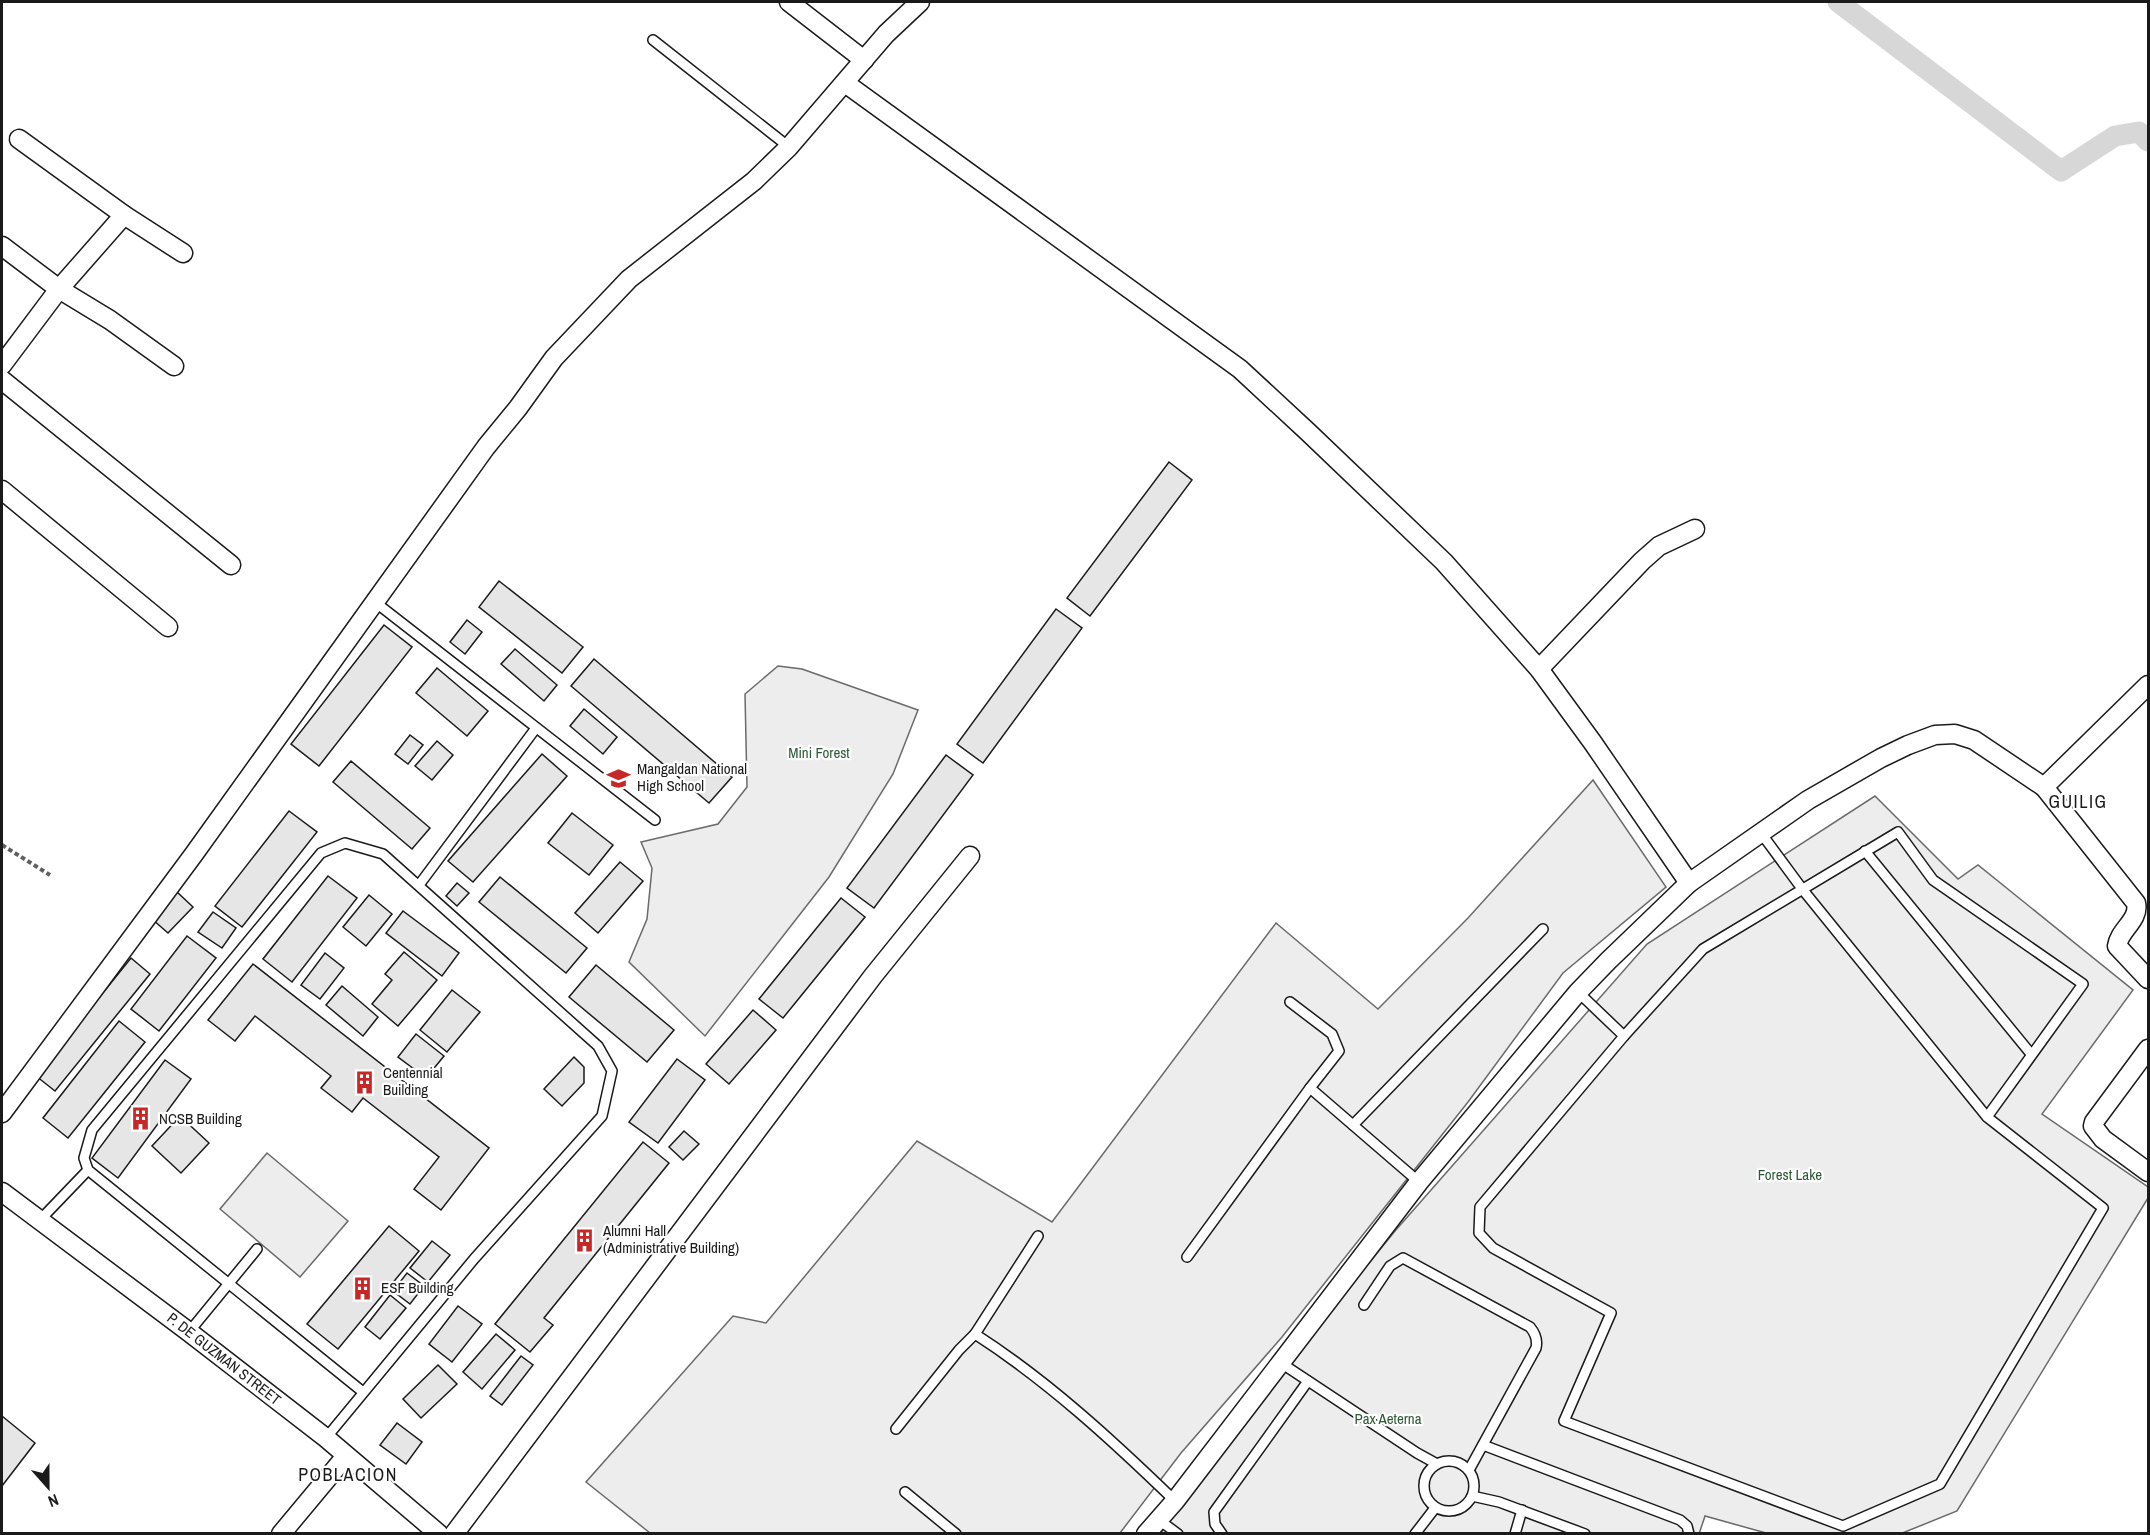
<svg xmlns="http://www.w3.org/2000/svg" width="2150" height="1535" font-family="'Archivo Narrow',sans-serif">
<rect width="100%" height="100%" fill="#fff"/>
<g fill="#ededed" stroke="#6a6a6a" stroke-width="1.5">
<path d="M778,666L802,669L918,710L893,774L829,877L705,1036L629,962L647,919L652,868L641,842L718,824L747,787L745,694Z"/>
<path d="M1593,780L1666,887L1563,973L1468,1102L1282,1337L1181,1453L1120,1533H650L586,1482L733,1316L766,1323L917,1141L1052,1222L1276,923L1378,1009L1468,918Z"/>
<path d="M1875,796L1958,879L1978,865L2133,990L2042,1114L2148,1187V1198L1957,1511L1900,1534L1766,1533L1705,1516L1699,1534H1160L1268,1387L1395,1231L1647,944Z"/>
<path d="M267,1153L348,1221L300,1277L220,1209Z"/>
</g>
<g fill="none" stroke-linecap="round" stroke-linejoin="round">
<path stroke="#d7d7d7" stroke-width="21" d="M1838,2L2061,171L2115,136L2139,132L2148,141"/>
</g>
<g fill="#e6e6e6" stroke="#1a1a1a" stroke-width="1.5">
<path d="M1169,462L1192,480L1090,616L1067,598Z"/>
<path d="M499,581L583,647L562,673L479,607Z"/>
<path d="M1056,609L1082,628L983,763L957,744Z"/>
<path d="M467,620L482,632L465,654L450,642Z"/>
<path d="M384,625L412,647L319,766L291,744Z"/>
<path d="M515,649L557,685L544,701L501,664Z"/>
<path d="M594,659L732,777L709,803L571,686Z"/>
<path d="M437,668L488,711L467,736L416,693Z"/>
<path d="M584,709L617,737L603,754L570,726Z"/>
<path d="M410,735L423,745L408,764L395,754Z"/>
<path d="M437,741L453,755L432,780L415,766Z"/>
<path d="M542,754L567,776L473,882L448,861Z"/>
<path d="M946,755L973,775L874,908L847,888Z"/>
<path d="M351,761L430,828L412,849L333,782Z"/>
<path d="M289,811L317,832L242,927L215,906Z"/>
<path d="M572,813L613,845L589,875L548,843Z"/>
<path d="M620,862L643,881L598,933L575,913Z"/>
<path d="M328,876L357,898L292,982L263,959Z"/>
<path d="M500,877L587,948L566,973L479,902Z"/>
<path d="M457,883L469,893L457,906L446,896Z"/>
<path d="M177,892L193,907L168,933L152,919Z"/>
<path d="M369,895L392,914L366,946L343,927Z"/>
<path d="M841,898L865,917L783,1018L759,999Z"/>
<path d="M403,911L459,953L442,976L386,933Z"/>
<path d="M213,912L236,928L222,948L198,932Z"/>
<path d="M187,936L216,958L159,1031L131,1009Z"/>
<path d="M404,952L437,980L398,1026L372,1004L392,980L385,974Z"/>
<path d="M325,953L344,968L320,999L301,985Z"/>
<path d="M131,958L150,974L55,1091L36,1076Z"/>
<path d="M253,964L489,1148L441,1210L414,1189L439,1157L363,1098L352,1112L321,1088L331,1076L255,1016L235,1041L208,1020Z"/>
<path d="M596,965L674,1030L647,1062L569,997Z"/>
<path d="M342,986L378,1017L363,1036L326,1005Z"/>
<path d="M452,990L480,1012L447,1052L420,1030Z"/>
<path d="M753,1010L776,1030L729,1084L706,1064Z"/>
<path d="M119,1021L145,1042L68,1138L43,1118Z"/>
<path d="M416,1034L444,1056L426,1078L398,1057Z"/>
<path d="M574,1057L584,1067V1083L562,1106L544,1089Z"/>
<path d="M677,1059L705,1080L658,1143L629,1122Z"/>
<path d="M165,1060L191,1079L118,1178L92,1158Z"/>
<path d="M180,1116L209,1143L181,1173L152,1146Z"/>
<path d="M684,1131L699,1144L683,1160L669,1147Z"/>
<path d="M643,1142L669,1163L544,1318L553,1325L530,1352L495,1324Z"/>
<path d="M389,1226L419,1251L338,1349L307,1324Z"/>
<path d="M432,1241L450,1255L428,1282L410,1268Z"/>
<path d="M407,1273L424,1286L410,1304L393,1291Z"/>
<path d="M390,1295L406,1308L380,1339L365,1327Z"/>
<path d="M458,1306L482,1324L452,1362L429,1344Z"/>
<path d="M496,1334L515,1350L482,1389L463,1372Z"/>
<path d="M521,1356L533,1365L502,1405L490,1396Z"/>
<path d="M438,1365L457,1384L421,1418L403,1399Z"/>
<path d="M2,1416L35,1443L2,1486Z"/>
<path d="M397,1423L422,1442L406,1464L380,1445Z"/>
</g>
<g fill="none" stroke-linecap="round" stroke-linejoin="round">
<defs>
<g id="service">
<path d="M653,40L789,147"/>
<path d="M375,602L655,820"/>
<path d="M1761,833L1803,890L1987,1117L2103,1208L1940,1484L1843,1526L1564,1421L1611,1313L1493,1248L1479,1233L1480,1207L1624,1036L1703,949L1898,832L1933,880L2083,984L1987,1117"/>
<path d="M1865,851L2031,1054"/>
<path d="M419,885L536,728"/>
<path d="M1578,992L1624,1036"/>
<path d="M1310,1088L1419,1182"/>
<path d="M1353,1125L1543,929"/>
<path d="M40,1220L88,1170"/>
<path d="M1187,1257L1310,1088L1339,1051L1332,1034L1290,1002"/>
<path d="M1364,1305L1390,1266L1403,1258L1530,1327C1535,1333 1538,1339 1536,1348L1469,1470"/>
<path d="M189,1332L257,1249"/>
<path d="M975,1334L1038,1236"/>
<path d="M1281,1363L1417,1453L1437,1464"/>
<path d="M896,1429L959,1350L975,1334C1048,1381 1113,1441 1175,1501"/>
<path d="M326,1438L474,1259L602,1116L612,1071L598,1046L383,854L345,843L321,853L92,1130L84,1158L88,1170L363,1392"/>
<path d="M1483,1445L1680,1520L1687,1526L1689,1534"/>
<circle cx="1449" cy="1486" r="25"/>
<path d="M905,1492L956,1534"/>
<path d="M1472,1496L1499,1502L1585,1534"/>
<path d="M1159,1520L1178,1534"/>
<path d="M1222,1534L1215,1524L1214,1512L1308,1381"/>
<path d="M1415,1534L1435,1508"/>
<path d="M1515,1534L1522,1510"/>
</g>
<g id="minor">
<path d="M789,2L864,60"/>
<path d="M845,83L1240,369L1308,432L1444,562L1539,669L1593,743L1689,883"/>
<path d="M19,139L124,215"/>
<path d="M2,246L59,289L110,320L174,366"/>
<path d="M2,365L59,289L124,215L183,253"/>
<path d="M2,380L231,565"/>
<path d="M2,490L168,627"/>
<path d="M1539,669L1642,561L1659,546L1695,529"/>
<path d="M2044,787L2136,903C2140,920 2119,930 2117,946L2148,979"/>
<path d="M2148,1049L2094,1122L2093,1126L2103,1139L2148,1172"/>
<path d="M2,1113L194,854L486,447L518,408L554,358L629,279L754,181L789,147L886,34L920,2"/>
<path d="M2,1192L189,1332L326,1438L439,1534"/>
<path d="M281,1534L346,1456"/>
<path d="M454,1534L873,976L970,856"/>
<path d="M1146,1534L1175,1501L1419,1182L1578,992L1608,961L1689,883L1808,800L1881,758L1908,745L1935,735L1955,734L1974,740L2044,787L2148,685"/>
</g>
</defs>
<use href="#service" stroke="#1a1a1a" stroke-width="12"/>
<use href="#minor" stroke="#1a1a1a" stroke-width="21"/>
<path stroke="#5f5f5f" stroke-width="4" stroke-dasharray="4.5 3" stroke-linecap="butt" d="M2,845L50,875"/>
<use href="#service" stroke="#fff" stroke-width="9"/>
<use href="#minor" stroke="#fff" stroke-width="18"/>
</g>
<defs>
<symbol id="school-bare" viewBox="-9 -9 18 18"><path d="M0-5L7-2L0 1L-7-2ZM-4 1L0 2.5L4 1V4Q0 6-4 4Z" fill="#c62828" stroke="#fff" stroke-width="2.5" paint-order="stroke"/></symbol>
<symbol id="building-bare" viewBox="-9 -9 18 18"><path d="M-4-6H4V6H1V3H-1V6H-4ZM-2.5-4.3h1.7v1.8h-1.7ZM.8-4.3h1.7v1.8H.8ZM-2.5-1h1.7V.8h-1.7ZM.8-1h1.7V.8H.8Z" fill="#c62828" stroke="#fff" stroke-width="2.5" paint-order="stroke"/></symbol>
</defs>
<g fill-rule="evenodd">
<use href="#school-bare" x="602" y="762" width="33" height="33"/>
<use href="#building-bare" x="348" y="1066" width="33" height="33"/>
<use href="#building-bare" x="124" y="1102" width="33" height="33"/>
<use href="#building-bare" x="568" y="1224" width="33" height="33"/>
<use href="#building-bare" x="346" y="1272" width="33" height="33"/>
</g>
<g text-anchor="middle" stroke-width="4.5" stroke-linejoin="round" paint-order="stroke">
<g font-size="15" fill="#2b5a34" stroke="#fff">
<text x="819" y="758">Mini Forest</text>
<text x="1790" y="1180">Forest Lake</text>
<text x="1388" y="1424">Pax Aeterna</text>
</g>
<g font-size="15" fill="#1a1a1a" stroke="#fff" text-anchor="start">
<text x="637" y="774">Mangaldan National<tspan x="637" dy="17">High School</tspan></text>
<text x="383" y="1078">Centennial<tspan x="383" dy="17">Building</tspan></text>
<text x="159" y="1124">NCSB Building</text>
<text x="603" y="1236">Alumni Hall<tspan x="603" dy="17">(Administrative Building)</tspan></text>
<text x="381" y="1293">ESF Building</text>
</g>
<g font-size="15" fill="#1a1a1a" stroke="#fff">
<text transform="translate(224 1359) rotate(38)" y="5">P. DE GUZMAN STREET</text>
</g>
<g font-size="18" letter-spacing="1.5" fill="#1a1a1a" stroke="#fff">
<text x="2078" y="808">GUILIG</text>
<text x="348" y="1481">POBLACION</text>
</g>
</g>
<rect width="2150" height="1535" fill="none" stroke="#1a1a1a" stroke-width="6"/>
<g transform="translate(48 1487) rotate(159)" stroke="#ffffff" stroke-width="4.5" paint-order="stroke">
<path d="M0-4.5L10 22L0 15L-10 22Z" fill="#1a1a1a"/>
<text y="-9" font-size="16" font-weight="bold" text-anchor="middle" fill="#1a1a1a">N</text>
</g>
</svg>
